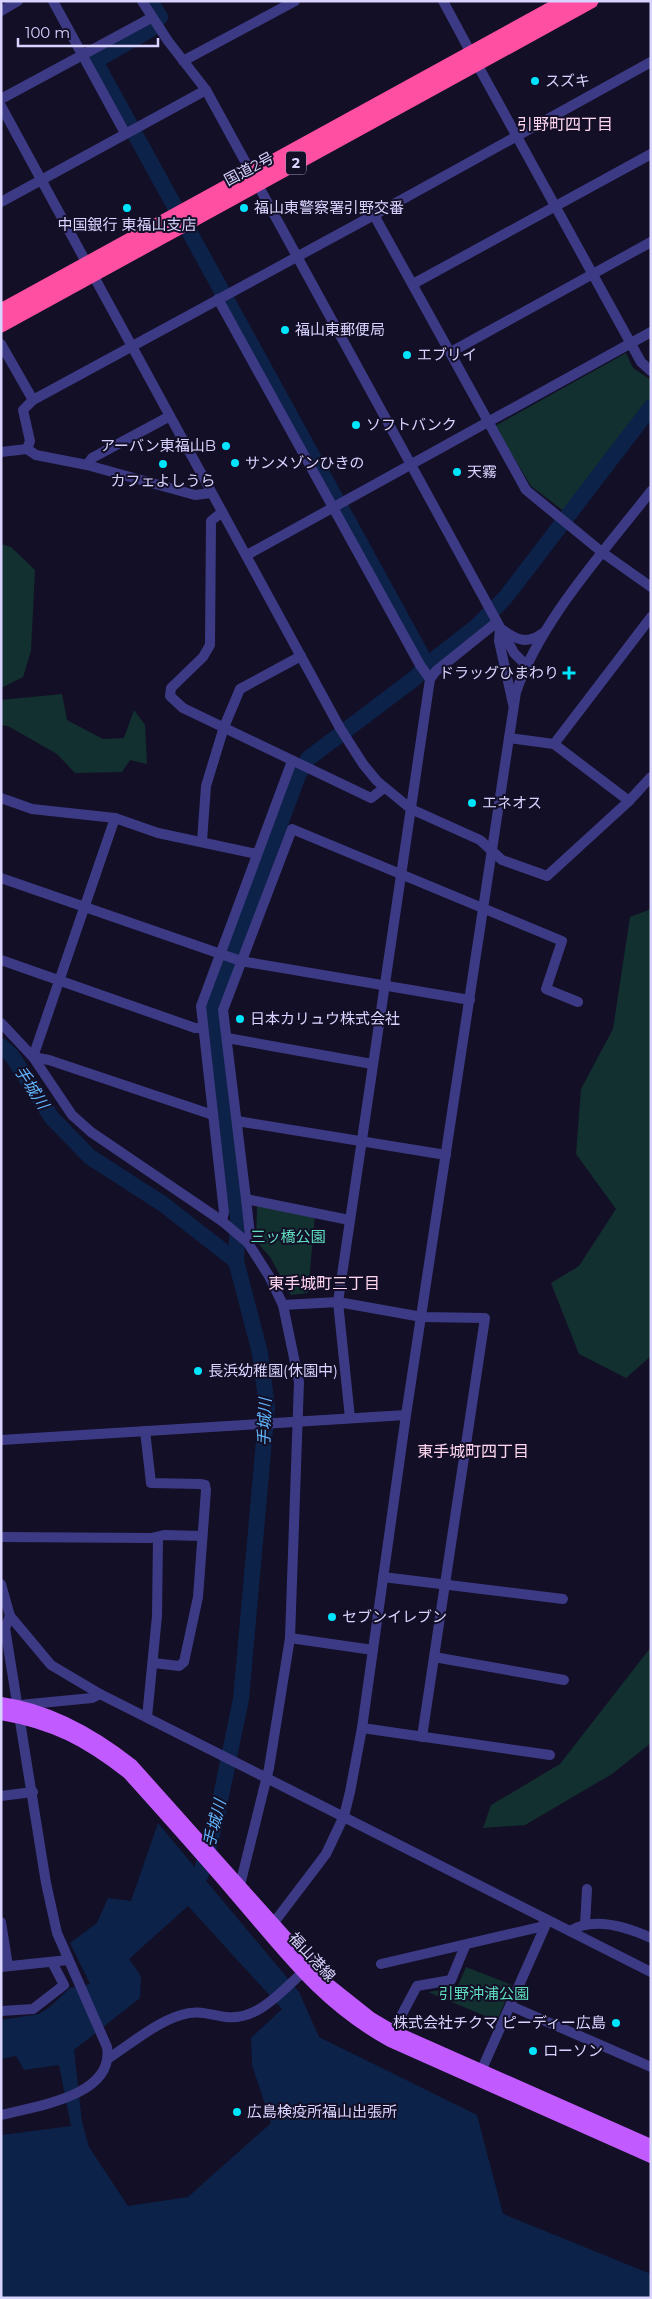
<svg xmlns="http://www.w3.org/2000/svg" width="652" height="2299" font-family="Montserrat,'Noto Sans JP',sans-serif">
<rect width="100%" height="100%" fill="#130f26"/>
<g fill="#12302f">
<path d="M626,353L633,368L651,380V400L565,512L531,486L495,426Z"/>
<path d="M1,544L11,547L35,570L31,651L23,677L1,688Z"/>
<path d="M62,694L67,720L103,739L124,738L134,710L145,725L147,764L130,760L122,772L75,773L57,754L8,726L1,725V700Z"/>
<path d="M651,909V1356L626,1378L579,1354L551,1283L579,1266L616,1209L576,1154L581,1089L613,1029L630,917Z"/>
<path d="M257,1206L315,1215L308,1293L291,1295L270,1257L256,1241Z"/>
<path d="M651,1647V1743L612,1774L525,1825L483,1828L491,1805L560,1764Z"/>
<path d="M466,1967L512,1985L497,2021L428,1992L457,1988Z"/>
</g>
<path fill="#0c2248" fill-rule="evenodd" d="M158,1823L299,1992L319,2037L477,2115L503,2214L651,2274V2298H1V2135L71,2126L59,2065L24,2070L16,2056L1,2059V2020L39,2014L51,2006L70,1988L90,1984L70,1943L97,1923L108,1898L131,1901ZM188,1906L282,2009L251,2038L252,2065L271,2123L188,2197L128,2206L89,2147L82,2122L74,2050L140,1998L141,1976L129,1959Z"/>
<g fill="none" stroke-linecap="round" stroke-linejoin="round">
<g stroke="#0c2248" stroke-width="16">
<path d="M150,1L160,17L151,29L95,61L175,207"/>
<path d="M190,233L427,665"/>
<path d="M1,1046L12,1056L52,1118L90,1157L163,1204L236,1261"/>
<path d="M201,1874L216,1820L241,1699L267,1407L260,1353L236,1261L238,1219L211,1009L299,773L309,758L415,678L427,665L477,626L505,598L651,407"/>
</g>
<g stroke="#3d3a85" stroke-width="10">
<path d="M53,1L125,133"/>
<path d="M142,1L168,41L206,90L514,653L526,665"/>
<path d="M443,1L471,53"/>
<path d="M1,11L18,1"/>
<path d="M183,61L295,1"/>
<path d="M477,64L641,362L651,371"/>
<path d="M1,99L151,18"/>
<path d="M1,106L340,728L363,764L377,781L411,809L480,840L502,860L547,876L629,801L651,777"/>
<path d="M1,202L206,90"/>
<path d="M374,215L526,490L603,553L651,587"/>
<path d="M413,284L651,154"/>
<path d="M218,299L420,665L430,679"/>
<path d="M1,344L33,400"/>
<path d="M451,352L651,242"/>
<path d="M27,449L36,455L87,465L195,495L211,493"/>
<path d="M1,452L27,449L30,441L23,410L33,400L374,215L651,62"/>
<path d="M87,465L92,458L170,416"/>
<path d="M222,512L211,521L210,645L203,657L171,688L170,696L183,708L371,798L384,788"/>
<path d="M247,555L651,332"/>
<path d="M500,628L499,641L513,704"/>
<path d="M503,630C518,641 528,644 543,633"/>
<path d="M509,738L554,744L629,801"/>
<path d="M554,744L651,617"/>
<path d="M1,798L32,809L115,818L158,833L257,854"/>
<path d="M115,818L33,1057L49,1060L213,1115"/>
<path d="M202,841L206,786L224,727L240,689L301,656"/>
<path d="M1,878L241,961L470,1000"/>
<path d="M1,960L195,1028H203"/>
<path d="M1,1023L33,1057L72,1115L91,1132L222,1221"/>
<path d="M227,1038L372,1064"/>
<path d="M237,1121L446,1155"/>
<path d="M246,1199L349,1220"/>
<path d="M248,1243L250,1235L246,1199L223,1010L292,829L562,941L546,989L578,1002"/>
<path d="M283,1305L338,1302L422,1317L485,1318L422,1737"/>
<path d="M350,1418L338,1302L430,679L436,671L497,622"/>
<path d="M145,1431L151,1483L200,1484L205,1485L206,1490L198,1597L184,1662L179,1666L154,1663"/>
<path d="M1,1440L406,1415"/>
<path d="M1,1537L151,1538L164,1535L202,1536"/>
<path d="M383,1577L563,1599"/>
<path d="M1,1584L10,1616L5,1628L46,1883L57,1933L107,2047C115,2096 36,2106 1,2115"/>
<path d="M10,1616L51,1665L100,1694L651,1972"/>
<path d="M290,1638L373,1650"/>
<path d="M434,1657L564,1680"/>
<path d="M20,1705L92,1698L100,1694"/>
<path d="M147,1717L157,1616L158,1537"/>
<path d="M362,1728L550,1755"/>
<path d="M1,1796L33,1792"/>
<path d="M240,1885L269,1768L290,1638L299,1382L283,1305L269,1276L248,1243L222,1221L224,1212L201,1006L292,761"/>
<path d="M1,1922L8,1966"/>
<path d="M585,1925L587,1889"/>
<path d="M269,1929L326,1854L344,1816L350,1792L362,1728L406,1415L516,692C542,618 603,553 651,491"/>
<path d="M570,1931C594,1916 627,1927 651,1938"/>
<path d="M381,1964L540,1927L548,1921"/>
<path d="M1,1967L68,1960"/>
<path d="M511,2006L651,2067"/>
<path d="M1,2011L33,2009L64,1985L52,1962"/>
<path d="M393,2031L417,1986L451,1980L465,1946"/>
<path d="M109,2058C132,2043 155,2023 181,2015C199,2009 209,2015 226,2017C257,2021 281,1992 302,1973"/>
<path d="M482,2069L547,1922"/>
</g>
<g stroke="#c25bff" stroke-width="12">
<path d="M1,1703C51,1710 94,1735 132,1765L327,1983L371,2018L393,2031L651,2145"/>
<path d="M1,1714C54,1723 87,1741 128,1773C164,1813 200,1853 234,1893C285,1952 321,2003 390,2041L651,2157"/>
</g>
<g stroke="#ff4fa3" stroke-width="15">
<path d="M1,311L566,1"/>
<path d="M1,325L591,1"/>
</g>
</g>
<g fill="#00e5ff" stroke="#130f26" stroke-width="2">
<circle cx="535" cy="81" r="5"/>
<circle cx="127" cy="208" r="5"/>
<circle cx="244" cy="208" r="5"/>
<circle cx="285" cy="330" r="5"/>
<circle cx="407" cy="355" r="5"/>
<circle cx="356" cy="425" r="5"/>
<circle cx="226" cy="446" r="5"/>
<circle cx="235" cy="463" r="5"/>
<circle cx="163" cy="464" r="5"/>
<circle cx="457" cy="472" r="5"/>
<path d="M566.5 665.5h5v5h5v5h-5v5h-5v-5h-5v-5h5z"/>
<circle cx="472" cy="803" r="5"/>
<circle cx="240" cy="1019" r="5"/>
<circle cx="198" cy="1371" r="5"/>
<circle cx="332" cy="1617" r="5"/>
<circle cx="616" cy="2023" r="5"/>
<circle cx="533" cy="2051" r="5"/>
<circle cx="237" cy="2112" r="5"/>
</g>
<g text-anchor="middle" stroke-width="4" stroke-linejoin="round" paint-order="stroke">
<rect fill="#130f26" stroke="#9e99be" stroke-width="1" x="286" y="151.5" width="20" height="23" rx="4"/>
<g font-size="14" font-weight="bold" fill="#d9d4ff">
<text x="296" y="168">2</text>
</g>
<g font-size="15" fill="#d9d4ff" stroke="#130f26" text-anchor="start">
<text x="545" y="86">スズキ</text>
<text x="254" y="213">福山東警察署引野交番</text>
<text x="127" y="230" text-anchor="middle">中国銀行 東福山支店</text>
<text x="295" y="335">福山東郵便局</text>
<text x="417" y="360">エブリイ</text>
<text x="366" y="430">ソフトバンク</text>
<text x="216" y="451" text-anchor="end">アーバン東福山B</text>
<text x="245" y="468">サンメゾンひきの</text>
<text x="467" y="477">天霧</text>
<text x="163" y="486" text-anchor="middle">カフェよしうら</text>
<text x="559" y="678" text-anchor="end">ドラッグひまわり</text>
<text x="482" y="808">エネオス</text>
<text x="250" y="1024">日本カリュウ株式会社</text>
<text x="208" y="1376">長浜幼稚園(休園中)</text>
<text x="342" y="1622">セブンイレブン</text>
<text x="606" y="2028" text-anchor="end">株式会社チクマ ピーディー広島</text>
<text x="543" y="2056">ローソン</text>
<text x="247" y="2117">広島検疫所福山出張所</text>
</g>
<g font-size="15" fill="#d9d4ff" stroke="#130f26">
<text transform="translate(249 169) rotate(-28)" y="5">国道2号</text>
<text transform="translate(312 1957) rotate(47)" y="5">福山港線</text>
</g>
<g font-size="15" fill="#5fe0c0" stroke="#130f26">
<text x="288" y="1242">三ッ橋公園</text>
<text x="484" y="1999">引野沖浦公園</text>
</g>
<g font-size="16" fill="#ffd6f0" stroke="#130f26">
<text x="565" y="130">引野町四丁目</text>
<text x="324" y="1289">東手城町三丁目</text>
<text x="473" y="1457">東手城町四丁目</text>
</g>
<g font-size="16" font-style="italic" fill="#62b6ff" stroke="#130f26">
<text transform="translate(32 1087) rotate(57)" y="6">手城川</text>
<text transform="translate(264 1422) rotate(-88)" y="6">手城川</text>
<text transform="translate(214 1823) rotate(-76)" y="6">手城川</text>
</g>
</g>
<rect width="652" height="2299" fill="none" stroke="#d9d4ff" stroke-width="5"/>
<path d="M18 38v8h140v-8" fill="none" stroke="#d9d4ff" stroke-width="2.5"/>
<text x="25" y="38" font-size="15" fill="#d9d4ff" stroke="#130f26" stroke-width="4" paint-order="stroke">100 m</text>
</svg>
